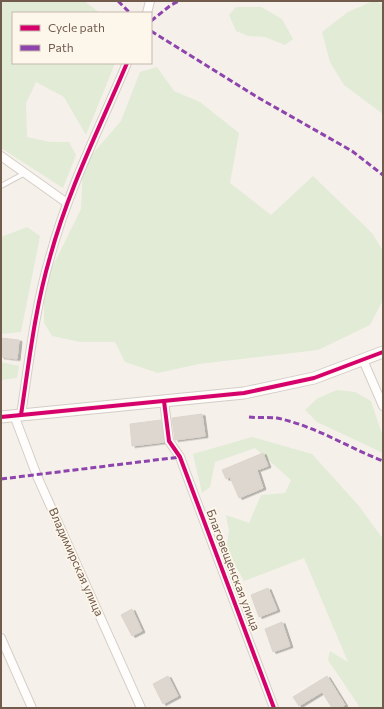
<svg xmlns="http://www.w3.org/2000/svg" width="384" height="709" font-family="Commissioner,sans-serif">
<defs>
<filter id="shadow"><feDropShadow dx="3" dy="1.5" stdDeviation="0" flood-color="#0004"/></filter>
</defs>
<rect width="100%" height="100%" fill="#f5f1ea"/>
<g fill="#e1ebd6">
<path d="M1,1H84L100,13H13V63H115L86,135L64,97L36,82L26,103L27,137L50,142H69L76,155L63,188L1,148Z"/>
<path d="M373,1L383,4V114L344,85L330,62L322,32L348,12Z"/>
<path d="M236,7H261L282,19L293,39L285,45L265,37L248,36L236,31L229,15Z"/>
<path d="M157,67L174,91L200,102L239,133L230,183L271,215L313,176L372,233L383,251V300L370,325L318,350L199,364L158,373L125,362L115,342H80L52,336L44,323V303L41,290L81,209L83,165L121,121L140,72Z"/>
<path d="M27,227L40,236L21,332L1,334V237Z"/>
<path d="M1,362L19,366L17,378L1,380Z"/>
<path d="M337,390L355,392L371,401L383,437V453L317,422L305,410L318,398Z"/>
<path d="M252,437L312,454L359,506L383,539V708H355L359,706L328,660L330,651L348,662L304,558L244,581L226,549L229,531L226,515L249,523L261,495L285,493L291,480L255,448L215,462L210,487L202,493L193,454Z"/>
</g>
<g fill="#ded7d0" stroke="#ddd5cc" filter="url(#shadow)">
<path d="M1,338L19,340L17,359L1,357Z"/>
<path d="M202,414L205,436L175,440L172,418Z"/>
<path d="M161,420L164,442L132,446L130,424Z"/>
<path d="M263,453L268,466L257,470L263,488L239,498L230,477L226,479L222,470Z"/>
<path d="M268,588L277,610L259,617L251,595Z"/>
<path d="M132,609L142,631L132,636L121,615Z"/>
<path d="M282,622L290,646L273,652L265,629Z"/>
<path d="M168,676L178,696L163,704L153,684Z"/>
<path d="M327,676L345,705L340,708H332L322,692L299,706L293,697Z"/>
</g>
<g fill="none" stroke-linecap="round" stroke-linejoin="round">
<defs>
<path id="lane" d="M1,186L25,173"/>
<g id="street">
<path d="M147,13L150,1"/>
<path d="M1,156L67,203"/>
<path d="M363,360L383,406"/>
<path d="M164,401L169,441L180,457L274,708"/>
<path d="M14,415L37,476L141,708"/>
<path d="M21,415C29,362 35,308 50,257C68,190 100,127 127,63"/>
<path d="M1,638L32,708"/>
</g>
<path id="secondary" d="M1,417L244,393L314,378L383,352"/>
</defs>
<use href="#lane" stroke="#d4cec8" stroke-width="6"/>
<use href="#street" stroke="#d4cec8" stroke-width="10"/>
<use href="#secondary" stroke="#d4cdc6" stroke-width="13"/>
<use href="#lane" stroke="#fefdfc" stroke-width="4"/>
<use href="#street" stroke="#fefdfc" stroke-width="8"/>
<use href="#secondary" stroke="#fefdfc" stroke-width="11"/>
<g stroke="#8e44ad" stroke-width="3" stroke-dasharray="6 3" stroke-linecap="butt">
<path d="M118,1L130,13"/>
<path d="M151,21L171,5L179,1"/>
<path d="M151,31L257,97L352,151L383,175"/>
<path d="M249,417C258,418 268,417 277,418C315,426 347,447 383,461"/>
<path d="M1,479L180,457"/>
</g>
<defs>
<g id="cycleway">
<path d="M164,401L169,441L180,457L274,708"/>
<path d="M21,415C29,362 35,308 50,257C68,190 100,127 127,63"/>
<path d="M1,417L244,393L314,378L383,352"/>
</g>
</defs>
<use href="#cycleway" stroke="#fdf6eb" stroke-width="6"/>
<use href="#cycleway" stroke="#d6006c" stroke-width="4"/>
</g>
<g text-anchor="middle" stroke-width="3.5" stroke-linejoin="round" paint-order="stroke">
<g font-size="12" fill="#705b4d" stroke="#fdf6eb">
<text transform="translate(76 562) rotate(66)" y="4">Владимирская улица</text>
<text transform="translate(233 570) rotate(69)" y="4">Благовещенская улица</text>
</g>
</g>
<rect width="384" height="709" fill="none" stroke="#705b4d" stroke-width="4"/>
<rect x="12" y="12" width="140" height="52" fill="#fdf6eb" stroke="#c5b8ac"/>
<rect x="20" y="25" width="20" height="6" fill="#d6006c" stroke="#c5b8ac"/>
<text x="48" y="32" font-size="12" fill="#705b4d">Cycle path</text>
<rect x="20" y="45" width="20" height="6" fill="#8e44ad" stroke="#c5b8ac"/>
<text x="48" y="52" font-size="12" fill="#705b4d">Path</text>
</svg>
